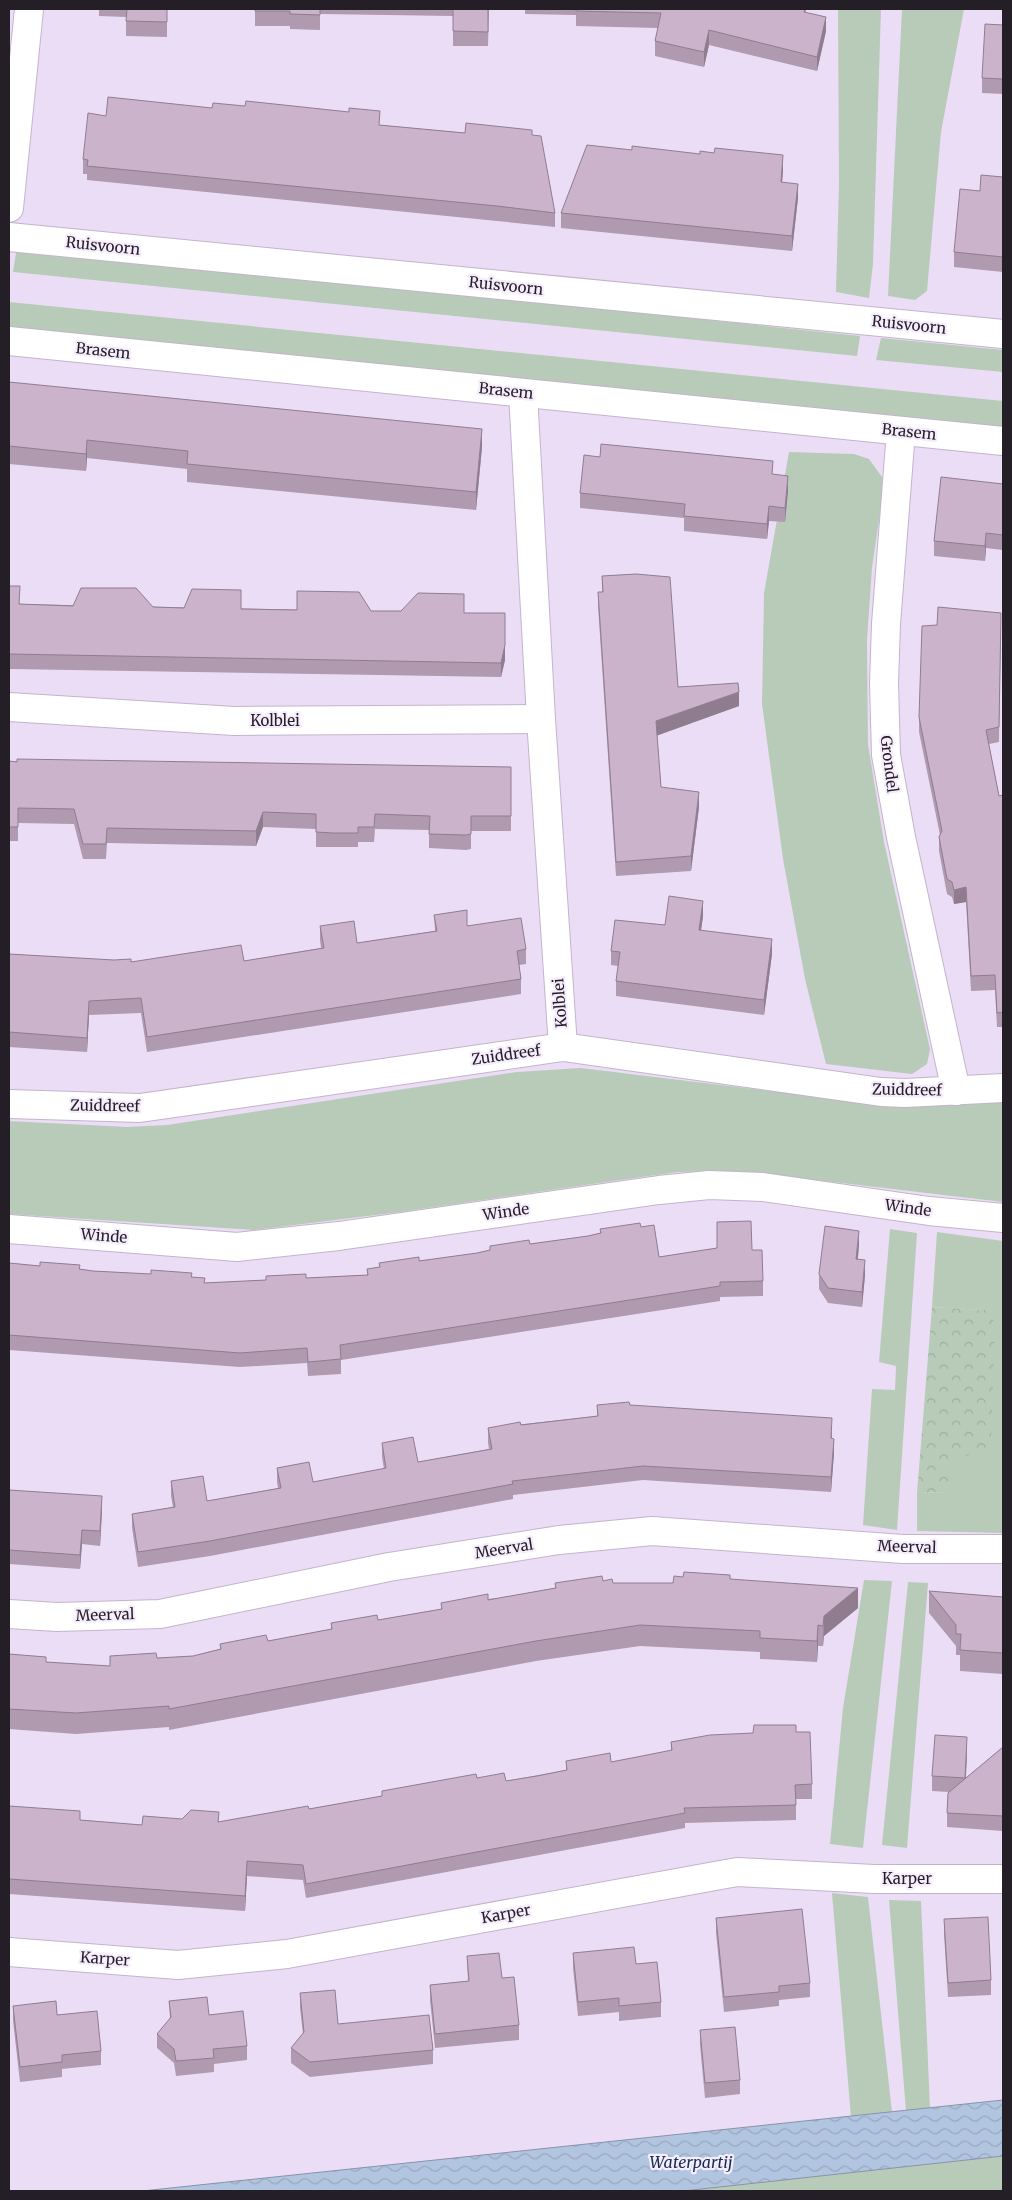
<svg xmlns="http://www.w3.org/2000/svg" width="1012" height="2200" font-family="Merriweather,serif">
<defs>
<pattern id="park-crowns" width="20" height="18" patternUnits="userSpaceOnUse" patternTransform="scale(1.25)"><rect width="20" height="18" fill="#b8cbb8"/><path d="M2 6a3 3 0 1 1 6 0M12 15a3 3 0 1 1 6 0" fill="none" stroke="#9eae9e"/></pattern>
<pattern id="water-waves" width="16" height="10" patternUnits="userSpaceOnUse" patternTransform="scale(1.25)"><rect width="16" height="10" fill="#b1c5e0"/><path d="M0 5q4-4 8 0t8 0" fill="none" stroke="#98a9c0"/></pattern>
</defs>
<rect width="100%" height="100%" fill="#ecddf6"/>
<g fill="#b8cbb8">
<path d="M838,9H881L873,264L869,298L836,292L839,183Z"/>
<path d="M902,9H964L941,132L927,291L915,300L888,296Z"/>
<path d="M17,247L860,336L857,356L13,272Z"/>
<path d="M9,302L1003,401V428L9,328Z"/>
<path d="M881,338L1003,350V372L876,360Z"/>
<path d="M789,452L854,454L869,459L882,477L883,492L872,568L867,640L868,744L884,842L930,1049L927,1064L912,1074L826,1064L805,979L783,859L762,704L764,593Z"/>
<path d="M581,1068L884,1105L924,1106L1003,1101V1202L791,1177L721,1171L678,1172L627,1179L400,1212L254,1230L9,1214V1121L127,1127L167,1125L517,1072Z"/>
<path d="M890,1229L917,1233L897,1530L863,1525L872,1389L895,1390L896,1366L879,1362Z"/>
<path d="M937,1232L1003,1241V1533L917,1531V1493L945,1492L985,1310L932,1307Z"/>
<path d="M864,1580L892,1581L863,1848L830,1844L843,1708Z"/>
<path d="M908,1582L928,1583L907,1848L882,1845Z"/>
<path d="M832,1893L868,1897L892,2112L851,2117Z"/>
<path d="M889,1900L921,1901L930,2108L906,2111Z"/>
<path d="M1003,2156V2191H683Z"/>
</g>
<path fill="url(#park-crowns)" d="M932,1307L985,1310L995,1322L991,1446L954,1461L945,1492L917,1493Z"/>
<path fill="url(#water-waves)" stroke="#8793a8" d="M1003,2100V2156L683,2191H142Z"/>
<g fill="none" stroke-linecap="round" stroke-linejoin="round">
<defs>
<g id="minor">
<path d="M9,208L29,9"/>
<path d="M9,237L1003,334"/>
<path d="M9,341L1003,441"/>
<path d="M523,393L541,719L563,1047"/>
<path d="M901,431L886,624L884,683L886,755L901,837L956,1091"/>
<path d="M9,707L234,721L541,719"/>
<path d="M9,1104L140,1108L563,1047L881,1092L905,1093L1003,1088"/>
<path d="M9,1229L237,1247L339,1236L659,1190L709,1185L763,1187L929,1211L1003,1218"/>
<path d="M9,1614L57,1617L160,1614L389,1567L559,1540L652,1531L903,1549H1003"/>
<path d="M9,1952L178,1965L287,1954L737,1872L874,1879H1003"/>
</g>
</defs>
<use href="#minor" stroke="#c3b4cc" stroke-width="30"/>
<use href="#minor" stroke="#fff" stroke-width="28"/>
</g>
<g fill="#af9aaf">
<path d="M99,9H489L488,46H453V16L320,14V30L290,29V26H255V10L167,9V37L126,36V17L99,16Z"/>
<path d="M525,9H806V12L826,31L817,71L709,45L704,67L655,56V41L658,28L576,26V15L525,14Z"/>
<path d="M1003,25V94L982,93V78Z"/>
<path d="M106,116L380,125L465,133L532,135L555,213V227L497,221L87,180V174H83V159Z"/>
<path d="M783,170L782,182L798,198L792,251L561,228V213Z"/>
<path d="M1003,177V272L954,267V252L980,191Z"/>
<path d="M9,382L482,447L476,510L187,482V469L87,458L86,471L9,464Z"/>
<path d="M773,474L788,491L785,522L769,521L767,539L684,531V518L580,508V493Z"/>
<path d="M1003,484V550L986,548L985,561L934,556V541Z"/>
<path d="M602,576L678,687L739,706L657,735L661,787L699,807L691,871L616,876L598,606V592H602Z"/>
<path d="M9,586L20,604L464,613L505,660L501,677L9,669Z"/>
<path d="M1001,627L999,742L989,744L999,796L1003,795V1027H997L995,990L971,991L966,902L954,904L952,897L947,894L939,851V837L940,835L919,732V717Z"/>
<path d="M9,761L511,767V831H471V849L466,850L429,848V830L375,829L374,842H358V847H316V829L263,827L256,846L107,843L106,859H83L74,824L18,823V841H9Z"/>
<path d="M434,915L467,926L526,949V964L519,965L521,979V994L147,1052L141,1013L89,1015L87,1052L9,1047V954L131,962L244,961L321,948L320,940V926L357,943L435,931Z"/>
<path d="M703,916L701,930L772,954L764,1015L616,996V981L618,966L611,965V951L665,925Z"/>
<path d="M717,1222L752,1250L763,1281V1296L720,1297V1301L341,1360V1374L308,1376L307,1363L240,1367L9,1350V1263L40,1266L80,1269L93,1271L192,1277L205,1283L367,1275V1269L379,1267V1263L419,1261L477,1253L490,1250V1246L530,1244L588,1236L600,1233V1229L641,1227L659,1257L717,1248Z"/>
<path d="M859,1245L858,1259L865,1275L862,1307L828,1303L819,1289V1274Z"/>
<path d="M597,1405H630L832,1432V1438L834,1453L831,1492L643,1480L513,1495V1499L210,1556L138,1567L132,1528V1514L173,1507L171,1496V1481L207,1501L278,1488L277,1482V1468L313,1482L384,1469L382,1457V1443L418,1462L489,1449L488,1443V1428L597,1416Z"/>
<path d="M9,1490L102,1510L100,1546L82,1544L80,1569L9,1564Z"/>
<path d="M730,1579L858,1608L824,1636L823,1646H818L817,1662L760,1659V1652L640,1646L536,1661L169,1730V1727L76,1734L9,1729V1654L46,1662L110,1666V1656L157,1658L193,1656L220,1649V1644L268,1641L331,1629V1623L378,1620L441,1609V1603L499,1598L555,1588V1583L603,1581L613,1583H673Z"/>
<path d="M929,1591L1003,1597V1674L960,1671V1655H956V1646L929,1613Z"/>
<path d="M796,1732L812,1784V1799H796V1820L685,1823V1828L306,1898L303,1880L247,1876L245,1911L9,1894V1806L80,1820L142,1825L219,1822L309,1809L382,1796V1791L477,1778L506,1781L566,1770V1761L611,1762L671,1751V1742Z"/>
<path d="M1003,1747V1831L947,1827V1813L949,1792L932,1791V1776L967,1752L966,1778Z"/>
<path d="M716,1918L810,1983V1997L779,2000V2006L724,2012L716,1933Z"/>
<path d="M944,1919L991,1980V1995L948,1997L944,1934Z"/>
<path d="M573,1953L636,1964L661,2002V2017L619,2021V2012L578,2016L573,1968Z"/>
<path d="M467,1956L502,1978L519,2025V2040L435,2048L430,2000V1985L468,1981Z"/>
<path d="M300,1993L338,2024L433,2050V2064L310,2077L291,2063V2048L303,2034L300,2008Z"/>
<path d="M169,2001L209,2015L247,2046V2060L214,2064V2072L176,2076L174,2063L157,2048V2034L170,2019Z"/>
<path d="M13,2006L57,2015L101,2051V2065L62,2069V2077L20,2082L13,2021Z"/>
<path d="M700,2030L740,2080V2094L705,2098L700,2045Z"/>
</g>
<g fill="#8f7d8f">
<path d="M826,17V31L817,71V57Z"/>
<path d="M709,30V45L704,67V52Z"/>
<path d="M783,155V170L781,196V182Z"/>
<path d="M798,184V198L792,251V236Z"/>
<path d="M482,429V447L476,510V492Z"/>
<path d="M87,440V458L86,471V454Z"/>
<path d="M788,476V491L785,522V508Z"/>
<path d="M769,506V521L767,539V524Z"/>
<path d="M986,533V548L985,561V546Z"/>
<path d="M505,613V660L501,677V663Z"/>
<path d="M739,692V706L656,736V721Z"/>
<path d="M699,792V807L691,871V856Z"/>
<path d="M263,812V827L256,846V831Z"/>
<path d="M966,887V902L954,904V890Z"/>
<path d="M703,901V916L699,944V930Z"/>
<path d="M772,939V954L764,1015V1000Z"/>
<path d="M89,1001V1015L87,1052V1038Z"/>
<path d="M859,1231V1245L856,1274V1259Z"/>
<path d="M865,1260V1275L862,1307V1292Z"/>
<path d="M834,1439V1453L831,1492V1477Z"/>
<path d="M102,1496V1510L100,1546V1531Z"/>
<path d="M82,1530V1544L80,1569V1555Z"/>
<path d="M858,1588V1608L824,1636L823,1646L824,1616Z"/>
<path d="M818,1625V1646L817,1662V1641Z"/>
<path d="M967,1737V1752L965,1792V1778Z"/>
<path d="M247,1861V1876L245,1911V1896Z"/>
</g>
<g fill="#ccb3cc" stroke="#8f7d8f">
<path d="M127,9H167V22L126,21Z"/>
<path d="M255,9H320V15L290,14V11H255Z"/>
<path d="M453,9H488V32L453,31Z"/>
<path d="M576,9H805L804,12L826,17L817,57L709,30L704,52L655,41L661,13L576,11Z"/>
<path d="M985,24L1003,25V79L982,78Z"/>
<path d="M108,97L212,108L213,103L245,106L246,101L349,112V108L380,111L379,125L465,133L466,123L532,130V135L541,136L555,213L497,206L87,166L88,160L83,159L88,113L106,116Z"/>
<path d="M587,145L632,150V146L700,154V151L714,153L715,148L783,155L781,182L798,184L792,236L561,213Z"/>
<path d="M981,175L1003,177V257L954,252L960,189L980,191Z"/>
<path d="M9,382L482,429L476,492L187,464L188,451L87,440L86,454L9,446Z"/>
<path d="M601,444L773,461L772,474L788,476L785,508L769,506L767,524L684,516L685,504L580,493L584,455L600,457Z"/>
<path d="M941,477L1003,484V535L986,533L985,546L934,541Z"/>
<path d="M636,574L670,577L678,687L738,683L739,692L656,721L661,787L699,792L691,856L616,862L598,592H603L602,576Z"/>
<path d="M9,586H20L19,604L73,606L81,588H136L153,607L184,608L192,589L241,590V609L297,610V591L359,592L371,611H401L418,593L464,594V613H505V645L501,663L9,654Z"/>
<path d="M938,607L1001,613L999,727L986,730L999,796L1003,795V1012L997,1013L995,975L971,976L966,887L954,890L952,882L947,879L939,837L942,831L919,717L922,626L937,625Z"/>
<path d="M17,759L511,767V816H471V834L466,835L429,834L430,816L375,814L374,827H358V833H333L316,832V814L263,812L256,831L107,828L106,844H83L74,809L18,808V827H9V761L17,762Z"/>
<path d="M669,896L703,901L699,930L772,939L764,1000L616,981L620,952L611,951L615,920L665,925Z"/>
<path d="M467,910V926L521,918L526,949L517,951L521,979L147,1037L141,998L89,1001L87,1038L9,1032V954L114,960L131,959V962L241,945L244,961L324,948L320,926L354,921L357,943L437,931L434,915Z"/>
<path d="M751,1221L752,1250H762L763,1281L720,1282V1286L340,1345L341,1359L308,1362L307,1348L240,1353L9,1335V1263L40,1266V1262L80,1265L79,1269L93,1271L151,1274V1270L192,1273L191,1277L205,1278L204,1283L266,1280V1276L306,1274V1278L368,1275L367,1269L380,1267L379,1263L419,1257V1261L477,1253L490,1250V1246L529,1240L530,1244L588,1236L601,1233L600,1229L640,1223L641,1227L654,1225L659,1257L717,1248V1222Z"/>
<path d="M825,1226L859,1231L856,1259L865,1260L862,1292L828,1288L819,1274Z"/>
<path d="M629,1402L630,1405L832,1418L831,1438L834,1439L831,1477L643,1466L512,1481L513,1484L210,1541L138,1552L132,1514L175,1507L171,1481L203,1476L207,1501L281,1488L277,1468L309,1462L313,1482L386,1468L382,1443L413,1437L418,1462L492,1449L488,1428L520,1422L521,1425L598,1416L597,1405Z"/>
<path d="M9,1490L102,1496L100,1531L82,1530L80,1555L9,1550Z"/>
<path d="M684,1572L730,1575V1579L858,1588L824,1616L823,1626L818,1625L817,1641L760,1638V1631L640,1625L536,1641L169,1709V1706L76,1713L9,1709V1654L46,1657V1662L110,1666V1656L156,1653L157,1658L193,1656L221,1649L220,1644L266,1635L268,1641L332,1629L331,1623L377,1615L378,1620L442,1609L441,1603L488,1594V1600L499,1598L556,1588L555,1583L602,1576L603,1581L612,1579L613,1583H673L674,1576L683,1577Z"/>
<path d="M929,1591L1003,1597V1653L960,1650L961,1634H956V1625Z"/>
<path d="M754,1725H796V1732H810L812,1784L795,1785L796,1805L684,1808L685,1813L306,1884L303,1865L247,1861L245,1896L9,1879V1806L80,1811V1820L142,1825L143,1816L182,1819L191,1810L219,1812L218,1822L308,1806L309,1809L382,1796V1791L476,1774L477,1778L504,1773L506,1781L537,1776L567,1770L566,1761L610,1753L611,1762L642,1756L672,1750L671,1742L710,1735L753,1733Z"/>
<path d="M935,1735L967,1737L965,1778L932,1776Z"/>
<path d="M1003,1747V1816L947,1813L948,1793Z"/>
<path d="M802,1909L810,1983L779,1986V1992L724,1997L716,1918Z"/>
<path d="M988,1917L991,1980L948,1983L944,1919Z"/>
<path d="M634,1947L636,1964L657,1962L661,2002L619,2006V1998L578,2002L573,1953Z"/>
<path d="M499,1953L502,1978L514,1977L519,2025L435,2034L430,1985L469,1981L467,1956Z"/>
<path d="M335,1990L338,2024L429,2015L433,2050L310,2062L291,2048L304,2032L300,1993Z"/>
<path d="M207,1997L209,2015L243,2011L247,2046L213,2049L214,2058L176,2061L174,2049L157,2034L171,2017L169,2001Z"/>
<path d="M56,2001L57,2015L97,2011L101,2051L62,2055V2062L20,2067L13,2006Z"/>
<path d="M735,2027L740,2080L705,2083L700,2030Z"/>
</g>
<g text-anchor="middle" stroke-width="4.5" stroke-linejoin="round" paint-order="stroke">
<g font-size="15" fill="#241e27" stroke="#f6edfc">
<text transform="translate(103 246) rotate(6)" y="5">Ruisvoorn</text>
<text transform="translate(506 286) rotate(6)" y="5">Ruisvoorn</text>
<text transform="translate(909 325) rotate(6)" y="5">Ruisvoorn</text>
<text transform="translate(103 351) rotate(6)" y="5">Brasem</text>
<text transform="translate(506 391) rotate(6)" y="5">Brasem</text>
<text transform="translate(909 432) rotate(6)" y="5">Brasem</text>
<text x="275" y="726">Kolblei</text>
<text transform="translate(889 764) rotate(83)" y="5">Grondel</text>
<text transform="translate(560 1003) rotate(-94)" y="5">Kolblei</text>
<text transform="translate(506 1055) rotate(-8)" y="5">Zuiddreef</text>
<text transform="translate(907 1090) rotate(1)" y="5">Zuiddreef</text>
<text transform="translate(105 1106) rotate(1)" y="5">Zuiddreef</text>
<text transform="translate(908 1208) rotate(8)" y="5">Winde</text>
<text transform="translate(506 1212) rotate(-8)" y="5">Winde</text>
<text transform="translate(104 1236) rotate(5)" y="5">Winde</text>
<text transform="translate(907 1547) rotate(2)" y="5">Meerval</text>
<text transform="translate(504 1549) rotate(-9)" y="5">Meerval</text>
<text transform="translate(105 1615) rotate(-2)" y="5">Meerval</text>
<text x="907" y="1884">Karper</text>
<text transform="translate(506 1914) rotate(-10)" y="5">Karper</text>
<text transform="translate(105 1959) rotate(4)" y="5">Karper</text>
</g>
<g font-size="16" font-style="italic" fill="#142e53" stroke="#f6edfc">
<text x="691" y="2168">Waterpartij</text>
</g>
</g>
<rect width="1012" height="2200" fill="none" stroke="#241e27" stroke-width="20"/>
</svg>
